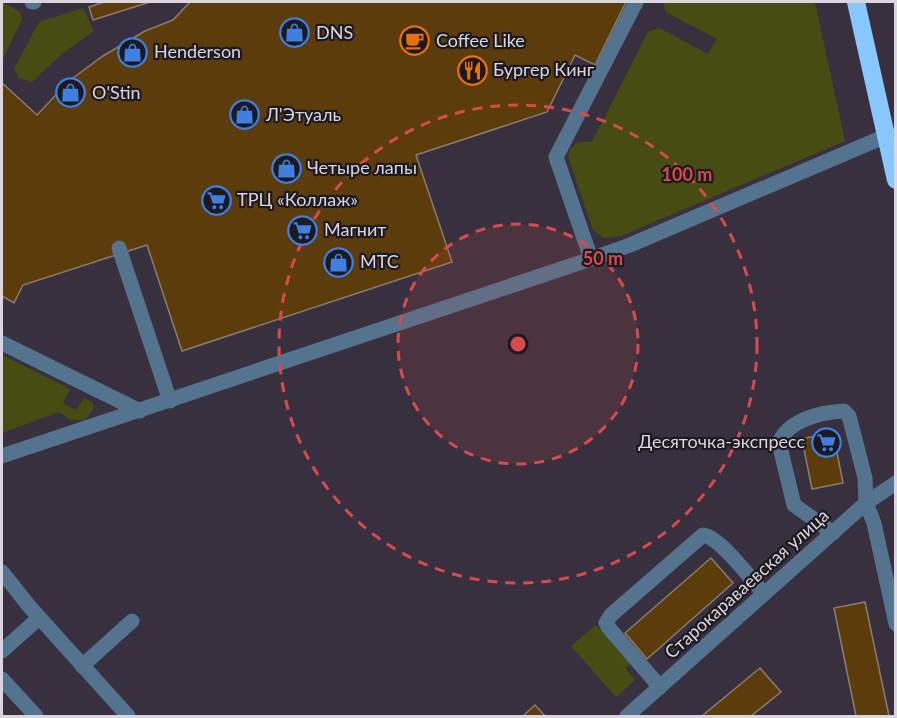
<svg xmlns="http://www.w3.org/2000/svg" width="897" height="718" font-family="Lato,sans-serif">
<rect width="100%" height="100%" fill="#38303e"/>
<g fill="#474d12">
<path d="M2,2L20,12L22,19L2,61Z"/>
<path d="M663,2H815L845,141L621,236L604,238L593,230L568,157C571,143 579,140 592,142L648,32L658,28L663,30L708,54L717,39L666,12Z"/>
<path d="M83,8L94,31L63,53L32,82L19,78L14,69L39,22Z"/>
<path d="M2,355L70,389L63,403L76,410L84,398L93,403V410L85,420H70L59,412L2,433Z"/>
<path d="M596,625L630,664L625,668L635,680L616,697L571,646Z"/>
</g>
<g fill="#5d3c0b" stroke="#8a7d6e" stroke-width="1.5">
<path d="M104,2H150L93,20L89,7Z"/>
<path d="M190,2H626L595,65L575,55L547,112L416,155L452,262L182,351L147,245L23,285L14,303L2,296V83L37,115L69,81L103,56L145,31L173,20Z"/>
<path d="M833,432L843,483L812,489L802,439Z"/>
<path d="M711,558L733,583L647,659L625,633Z"/>
<path d="M865,602L889,716H856L834,608Z"/>
<path d="M760,668L781,692L751,716H702Z"/>
<path d="M535,705L545,716H523Z"/>
</g>
<g fill="none" stroke-linecap="round" stroke-linejoin="round">
<g stroke="#53738f" stroke-width="15">
<path d="M32,2H34"/>
<path d="M636,2L556,157L591,259L630,245L886,136"/>
<path d="M119,248L170,401"/>
<path d="M2,343L140,411"/>
<path d="M2,456L591,259"/>
<path d="M833,533L794,505L779,443C788,420 821,412 844,411L849,416L865,478L866,503L874,523L896,624"/>
<path d="M2,572L29,606L128,716"/>
<path d="M2,651L39,618"/>
<path d="M82,666L132,621"/>
<path d="M2,679L36,716"/>
<path d="M660,687L608,627L606,623L611,615L703,535C720,537 752,580 764,594"/>
<path d="M627,716L866,503L896,483"/>
</g>
<path stroke="#88c8ff" stroke-width="18" d="M856,2L896,180"/>
</g>
<circle cx="518" cy="344" r="120" fill="#d74b4c" fill-opacity=".12"/>
<g fill="none" stroke="#d74b4c" stroke-width="3" stroke-dasharray="10 8">
<circle cx="518" cy="344" r="120"/>
<circle cx="518" cy="344" r="239"/>
</g>
<defs>
<symbol id="shop-ring" viewBox="-11 -11 22 22"><circle r="9.5" fill="#1d1920" stroke="#3f7fe0" stroke-width="1.5"/><path d="M-5-2.5h2.3a2.7 3.5 0 0 1 5.4 0H5L5.5 6h-11ZM-1.5-2.5h3a1.5 2.3 0 0 0-3 0Z" fill="#3f7fe0"/></symbol>
<symbol id="cafe-ring" viewBox="-11 -11 22 22"><circle r="9.5" fill="#1d1920" stroke="#e8710a" stroke-width="1.5"/><path d="M-5.5-4.5H6V0H3Q3 3.5 0 3.5H-2.5Q-5.5 3.5-5.5 0ZM3-3.2v2h1.7v-2ZM-6 4.5H4V6H-6Z" fill="#e8710a"/></symbol>
<symbol id="restaurant-ring" viewBox="-11 -11 22 22"><circle r="9.5" fill="#1d1920" stroke="#e8710a" stroke-width="1.5"/><path d="M-5-6h1v4h1v-4h1v4h1v-4h1v5L-1.5 .5V6h-2V.5L-5-1ZM5-6V6H3V1.5H1.5Q1.5-4 5-6Z" fill="#e8710a"/></symbol>
<symbol id="supermarket-ring" viewBox="-11 -11 22 22"><circle r="9.5" fill="#1d1920" stroke="#3f7fe0" stroke-width="1.5"/><path d="M-6-5.5h2.5l.6 2H6L4.5 2H-2.5L-4.4-4H-6ZM-1.5 3.2a1.3 1.3 0 1 0 .1 0ZM3 3.2a1.3 1.3 0 1 0 .1 0Z" fill="#3f7fe0"/></symbol>
</defs>
<g fill-rule="evenodd">
<use href="#shop-ring" x="278" y="16" width="33" height="33"/>
<use href="#cafe-ring" x="398" y="24" width="33" height="33"/>
<use href="#shop-ring" x="116" y="36" width="33" height="33"/>
<use href="#restaurant-ring" x="456" y="54" width="33" height="33"/>
<use href="#shop-ring" x="54" y="76" width="33" height="33"/>
<use href="#shop-ring" x="228" y="98" width="33" height="33"/>
<use href="#shop-ring" x="270" y="152" width="33" height="33"/>
<use href="#supermarket-ring" x="200" y="184" width="33" height="33"/>
<use href="#supermarket-ring" x="286" y="214" width="33" height="33"/>
<use href="#shop-ring" x="322" y="246" width="33" height="33"/>
<use href="#supermarket-ring" x="810" y="426" width="33" height="33"/>
</g>
<g text-anchor="middle" stroke-width="4.5" stroke-linejoin="round" paint-order="stroke">
<g font-size="18" fill="#dad5de" stroke="#1d1920" text-anchor="start">
<text x="316" y="39">DNS</text>
<text x="436" y="47">Coffee Like</text>
<text x="154" y="58">Henderson</text>
<text x="493" y="76">Бургер Кинг</text>
<text x="92" y="99">O'Stin</text>
<text x="266" y="121">Л'Этуаль</text>
<text x="307" y="174">Четыре лапы</text>
<text x="237" y="206">ТРЦ «Коллаж»</text>
<text x="324" y="236">Магнит</text>
<text x="360" y="268">МТС</text>
<text x="805" y="448" text-anchor="end">Десяточка-экспресс</text>
</g>
<g font-size="18" fill="#dad5de" stroke="#1d1920">
<text transform="translate(747 584) rotate(-42)" y="6">Старокараваевская улица</text>
</g>
</g>
<circle cx="518" cy="344" r="9" fill="#d74b4c" stroke="#1d1920" stroke-width="3"/>
<g font-size="18" text-anchor="middle" font-weight="bold" fill="#d74b4c" stroke="#1d1920" stroke-width="4.5" stroke-linejoin="round" paint-order="stroke">
<text x="687" y="181">100 m</text>
<text x="603" y="265">50 m</text>
</g>
<rect width="897" height="718" fill="none" stroke="#dad5de" stroke-width="6"/>
</svg>
